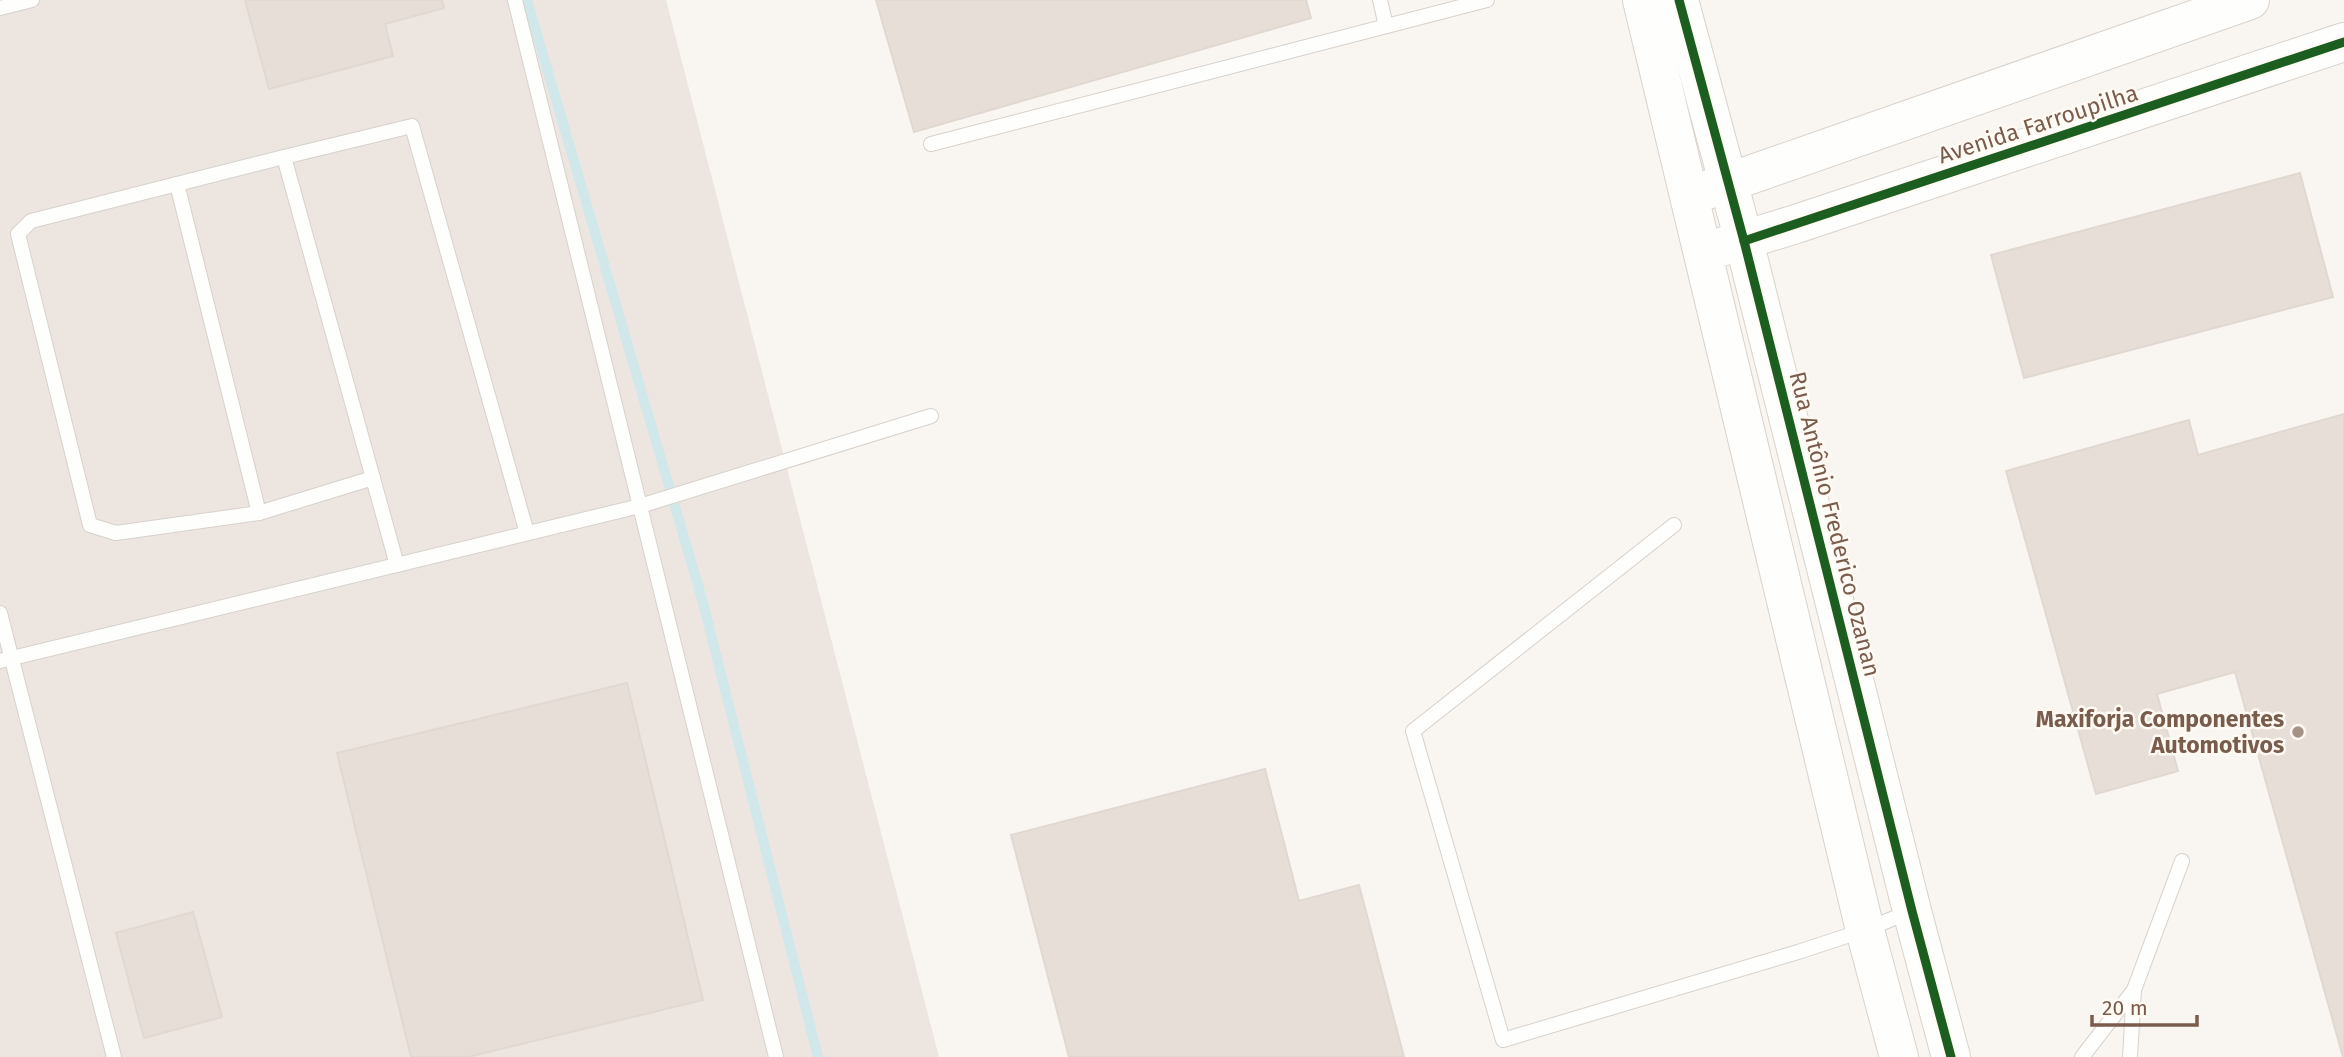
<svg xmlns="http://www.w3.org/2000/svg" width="2344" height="1057" font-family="'Fira Sans',sans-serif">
<rect width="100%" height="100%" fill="#f9f5f0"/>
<path fill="#ede5e0" d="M0,0H666L939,1057H0Z"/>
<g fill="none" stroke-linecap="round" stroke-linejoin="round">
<path stroke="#d0e8ea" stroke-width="10" d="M527,0L702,599L818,1057"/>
</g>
<g fill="#e6ded7" stroke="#e2d8d2" stroke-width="2">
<path d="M245,0H442L444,8L385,24L393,56L269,89Z"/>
<path d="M876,0H1306L1311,18L914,132Z"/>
<path d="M2300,173L2333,297L2024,378L1991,255Z"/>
<path d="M2344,414V1057H2343L2235,672L2157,694L2178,771L2096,794L2006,471L2189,420L2198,455Z"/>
<path d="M627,683L703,1000L468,1057H411L337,753Z"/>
<path d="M1265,769L1299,901L1359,885L1404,1057H1069L1011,835Z"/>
<path d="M193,912L222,1017L144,1038L116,933Z"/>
</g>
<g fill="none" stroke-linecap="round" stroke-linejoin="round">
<defs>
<g id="lane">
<path d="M515,0L776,1057"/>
<path d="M1380,0L1386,26"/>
<path d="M0,8L32,0"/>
<path d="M931,144L1487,0"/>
<path d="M284,157L412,126L527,533"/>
<path d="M177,184L259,513L373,478"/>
<path d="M259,513L116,533L90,525L18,234L31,221L284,157L397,565"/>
<path d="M1674,525L1413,731L1503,1040L1798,952L1865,930L1909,912"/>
<path d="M0,613L114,1057"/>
<path d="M0,661L640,506L931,416"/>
<path d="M2082,1057L2134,990"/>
<path d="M2130,1057L2134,990L2182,861"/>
</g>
<g id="secondary">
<path d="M1642,0L1865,930L1899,1057"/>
<path d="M1679,0L1744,241L1912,911L1951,1057"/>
<path d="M1704,191L2250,0"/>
<path d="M1718,248L1796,224L2344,42"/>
</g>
</defs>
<use href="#lane" stroke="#d7d1cb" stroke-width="16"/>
<use href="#secondary" stroke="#d9d2cb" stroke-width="40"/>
<use href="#lane" stroke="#fefefd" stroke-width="14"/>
<use href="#secondary" stroke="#fefefd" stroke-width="38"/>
<defs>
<g id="cycleway">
<path d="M1679,0L1744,241L1912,911L1951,1057"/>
<path d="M1744,241L2344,42"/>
</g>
</defs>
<use href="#cycleway" stroke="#fffaf3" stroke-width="13"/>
<use href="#cycleway" stroke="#1b5e20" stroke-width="9"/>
</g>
<circle fill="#a69286" stroke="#fffaf3" stroke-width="2.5" cx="2298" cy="732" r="7"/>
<g text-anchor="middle" stroke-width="5" stroke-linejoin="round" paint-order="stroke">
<g font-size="23" fill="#7a5c4d" stroke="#fffaf3">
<text transform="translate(2038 124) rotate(-18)" y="8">Avenida Farroupilha</text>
<text transform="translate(1835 524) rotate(76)" y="8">Rua Antônio Frederico Ozanan</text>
</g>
<g font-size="23" font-weight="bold" fill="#7a5c4d" stroke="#fffaf3" text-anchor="end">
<text x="2284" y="727">Maxiforja Componentes<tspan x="2284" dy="26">Automotivos</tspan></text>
</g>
</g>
<path d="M2092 1015v10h105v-10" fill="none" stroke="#7a5c4d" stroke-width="3.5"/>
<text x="2102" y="1015" font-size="21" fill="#7a5c4d" stroke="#fffaf3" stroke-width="5" paint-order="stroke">20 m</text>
</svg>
